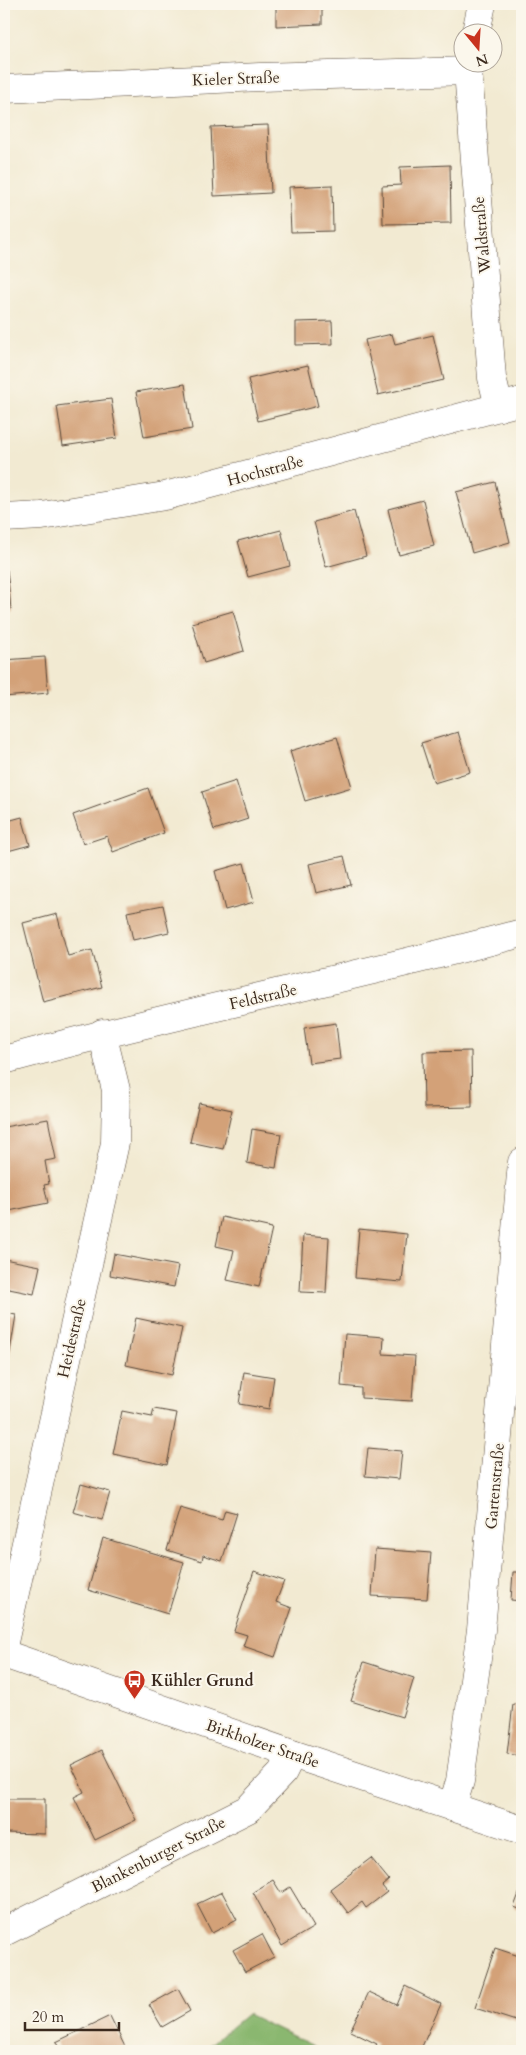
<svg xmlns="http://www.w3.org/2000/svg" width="526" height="2055" font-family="Cardo,serif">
<rect width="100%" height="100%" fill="#fbf7ec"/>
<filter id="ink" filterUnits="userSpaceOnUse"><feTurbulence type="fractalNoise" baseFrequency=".02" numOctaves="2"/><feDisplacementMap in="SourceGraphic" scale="10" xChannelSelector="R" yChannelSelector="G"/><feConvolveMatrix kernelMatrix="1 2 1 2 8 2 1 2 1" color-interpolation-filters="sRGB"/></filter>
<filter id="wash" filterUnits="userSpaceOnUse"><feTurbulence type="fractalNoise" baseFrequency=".0096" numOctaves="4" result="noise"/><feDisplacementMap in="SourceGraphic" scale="20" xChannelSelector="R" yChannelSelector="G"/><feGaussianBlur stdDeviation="1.12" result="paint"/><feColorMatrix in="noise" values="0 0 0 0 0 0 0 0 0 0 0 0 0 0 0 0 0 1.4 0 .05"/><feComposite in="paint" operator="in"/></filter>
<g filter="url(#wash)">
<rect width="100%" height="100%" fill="#f2ead2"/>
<path fill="#8ab76f" stroke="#627046" d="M247,2014L324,2051H202Z"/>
<g id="blocks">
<g fill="#d3a178">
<path d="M276,4H322V24L276,26Z"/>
<path d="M268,125L271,193L214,196L211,127Z"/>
<path d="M450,165L451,223L383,224L382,186L401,185L400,167Z"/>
<path d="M332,185L333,231L291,232L289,187Z"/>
<path d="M332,321L333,344L296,345V322Z"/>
<path d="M392,334L395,344L433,335L444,380L378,395L365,340Z"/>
<path d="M308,365L318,406L258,421L248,379Z"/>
<path d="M185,384L192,429L144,437L136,392Z"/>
<path d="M111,399L117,438L63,446L57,406Z"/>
<path d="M495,482L510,542L472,553L456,492Z"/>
<path d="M423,500L434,546L399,555L388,509Z"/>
<path d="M354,511L366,556L326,567L314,522Z"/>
<path d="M281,530L290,566L248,577L238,541Z"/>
<path d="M4,570H7L11,609L4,610Z"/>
<path d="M233,611L244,651L204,663L192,623Z"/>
<path d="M45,657L48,693L4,697V660Z"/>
<path d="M458,732L470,772L434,783L421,743Z"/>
<path d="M337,737L352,787L305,801L290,751Z"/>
<path d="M236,781L248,819L214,830L202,792Z"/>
<path d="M148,788L164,833L113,852L107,836L83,844L73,815Z"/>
<path d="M22,817L30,845L4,852V822Z"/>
<path d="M344,856L351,885L316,893L309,864Z"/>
<path d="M244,863L254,902L225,910L215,871Z"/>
<path d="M163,905L169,932L133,940L127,912Z"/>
<path d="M57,914L68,956L92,950L102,987L43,1002L23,923Z"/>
<path d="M336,1023L340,1059L309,1063L304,1028Z"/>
<path d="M471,1051L472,1107L424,1108L423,1052Z"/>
<path d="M199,1103L232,1110L223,1149L190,1142Z"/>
<path d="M48,1119L56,1159L45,1161L49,1184L44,1185L48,1203L4,1212V1127Z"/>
<path d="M252,1129L281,1134L276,1168L247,1163Z"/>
<path d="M222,1217L272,1228L259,1287L227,1280L234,1250L216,1246Z"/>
<path d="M359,1229L407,1234L402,1282L355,1278Z"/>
<path d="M303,1235L329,1237L326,1293L300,1292Z"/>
<path d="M114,1254L178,1266L174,1287L110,1275Z"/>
<path d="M4,1259L40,1266L34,1294L4,1288Z"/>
<path d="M4,1313L16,1315L6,1376H4Z"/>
<path d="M136,1318L182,1328L172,1375L126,1365Z"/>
<path d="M345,1334L384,1337L383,1354L415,1356L412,1401L361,1398V1388L341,1386Z"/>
<path d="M244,1372L274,1377L269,1409L239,1404Z"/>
<path d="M154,1409L177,1413L167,1465L113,1454L122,1411L152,1417Z"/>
<path d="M368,1448L402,1451L399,1479L365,1476Z"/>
<path d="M81,1484L110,1492L102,1520L73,1512Z"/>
<path d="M180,1508L222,1520L225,1510L237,1513L222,1561L203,1555L202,1561L167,1550Z"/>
<path d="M103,1538L184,1562L168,1614L88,1590Z"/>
<path d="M375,1549L431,1553L427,1599L372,1596Z"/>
<path d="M254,1571L284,1581L276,1602L292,1608L275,1657L243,1646L247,1635L234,1631Z"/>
<path d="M513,1572H522V1601L511,1600Z"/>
<path d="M364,1662L414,1678L402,1717L351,1701Z"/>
<path d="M513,1704L522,1705V1756L507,1754Z"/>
<path d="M102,1750L136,1820L95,1840L74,1797L84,1792L71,1765Z"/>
<path d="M4,1799H45V1834L4,1833Z"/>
<path d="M371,1858L389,1880L382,1886L387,1892L366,1908L362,1902L348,1913L330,1889Z"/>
<path d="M273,1880L281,1893L290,1887L314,1927L282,1946L253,1892Z"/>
<path d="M522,1886V1910L514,1907Z"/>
<path d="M222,1892L237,1920L212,1933L197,1904Z"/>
<path d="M262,1934L274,1957L245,1972L233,1950Z"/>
<path d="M495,1948L522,1957V2023L475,2008Z"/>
<path d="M405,1986L441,2004L420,2051H383L375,2047L377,2044L350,2031L369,1992L397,2005Z"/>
<path d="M178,1989L190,2011L162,2027L149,2005Z"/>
<path d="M110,2016L127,2051H60L56,2042Z"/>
</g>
</g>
</g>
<g filter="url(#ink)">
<use href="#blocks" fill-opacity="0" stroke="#564739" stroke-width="1"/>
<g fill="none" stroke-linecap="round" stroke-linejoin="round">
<defs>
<g id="street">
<path d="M476,32L482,4"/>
<path d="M470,62L468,71L492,378L499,407"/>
<path d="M4,89L260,77L468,71"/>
<path d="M4,518L42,516L165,496L522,401"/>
<path d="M4,1060C175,1013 350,979 522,933"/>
<path d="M4,1642L115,1143L116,1090L102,1033"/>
<path d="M452,1807L460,1781L481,1630L522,1162"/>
<path d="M4,1932L248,1809L283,1772L292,1754"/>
</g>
<path id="secondary" d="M4,1654L292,1754L522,1830"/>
</defs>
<use href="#street" stroke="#564739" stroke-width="29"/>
<use href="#secondary" stroke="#564739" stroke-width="29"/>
<use href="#street" stroke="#fff" stroke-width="28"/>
<use href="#secondary" stroke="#fff" stroke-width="28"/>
</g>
</g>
<defs>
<symbol id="bus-pin" viewBox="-11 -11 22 30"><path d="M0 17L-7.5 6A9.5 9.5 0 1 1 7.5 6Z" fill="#c8321e" stroke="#fbf7ec"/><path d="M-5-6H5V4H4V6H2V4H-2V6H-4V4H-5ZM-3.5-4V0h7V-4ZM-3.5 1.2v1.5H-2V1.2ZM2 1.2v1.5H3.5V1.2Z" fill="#fff"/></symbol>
</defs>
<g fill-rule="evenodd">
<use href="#bus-pin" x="122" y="1668" width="25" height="34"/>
</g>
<g text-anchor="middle" stroke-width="4" stroke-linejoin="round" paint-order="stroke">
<g font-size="16" fill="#3b2a1e" stroke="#fbf7ec">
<text transform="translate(236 78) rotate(-2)" y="6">Kieler Straße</text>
<text transform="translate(481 235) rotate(-95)" y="6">Waldstraße</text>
<text transform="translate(265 470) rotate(-15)" y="6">Hochstraße</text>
<text transform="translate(263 996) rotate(-13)" y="6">Feldstraße</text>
<text transform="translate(71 1338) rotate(-77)" y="6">Heidestraße</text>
<text transform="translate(494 1486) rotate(-85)" y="6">Gartenstraße</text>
<text transform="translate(263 1743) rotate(19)" y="6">Birkholzer Straße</text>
<text transform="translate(158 1854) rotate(-27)" y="6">Blankenburger Straße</text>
</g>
<g font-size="16" font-weight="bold" fill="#3b2a1e" stroke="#fbf7ec" text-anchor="start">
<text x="151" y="1686">Kühler Grund</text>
</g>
</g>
<rect width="526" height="2055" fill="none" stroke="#fbf7ec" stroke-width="20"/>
<g transform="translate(478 48) rotate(162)"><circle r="24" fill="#fbf7ec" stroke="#aea59a"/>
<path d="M0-4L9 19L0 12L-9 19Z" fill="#c8321e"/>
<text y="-8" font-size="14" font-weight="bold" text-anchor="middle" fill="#3b2a1e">N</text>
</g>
<path d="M25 2022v8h94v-8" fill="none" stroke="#3b2a1e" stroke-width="2.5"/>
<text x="32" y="2022" font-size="15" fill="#3b2a1e" stroke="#fbf7ec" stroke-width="4" paint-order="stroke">20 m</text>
</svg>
